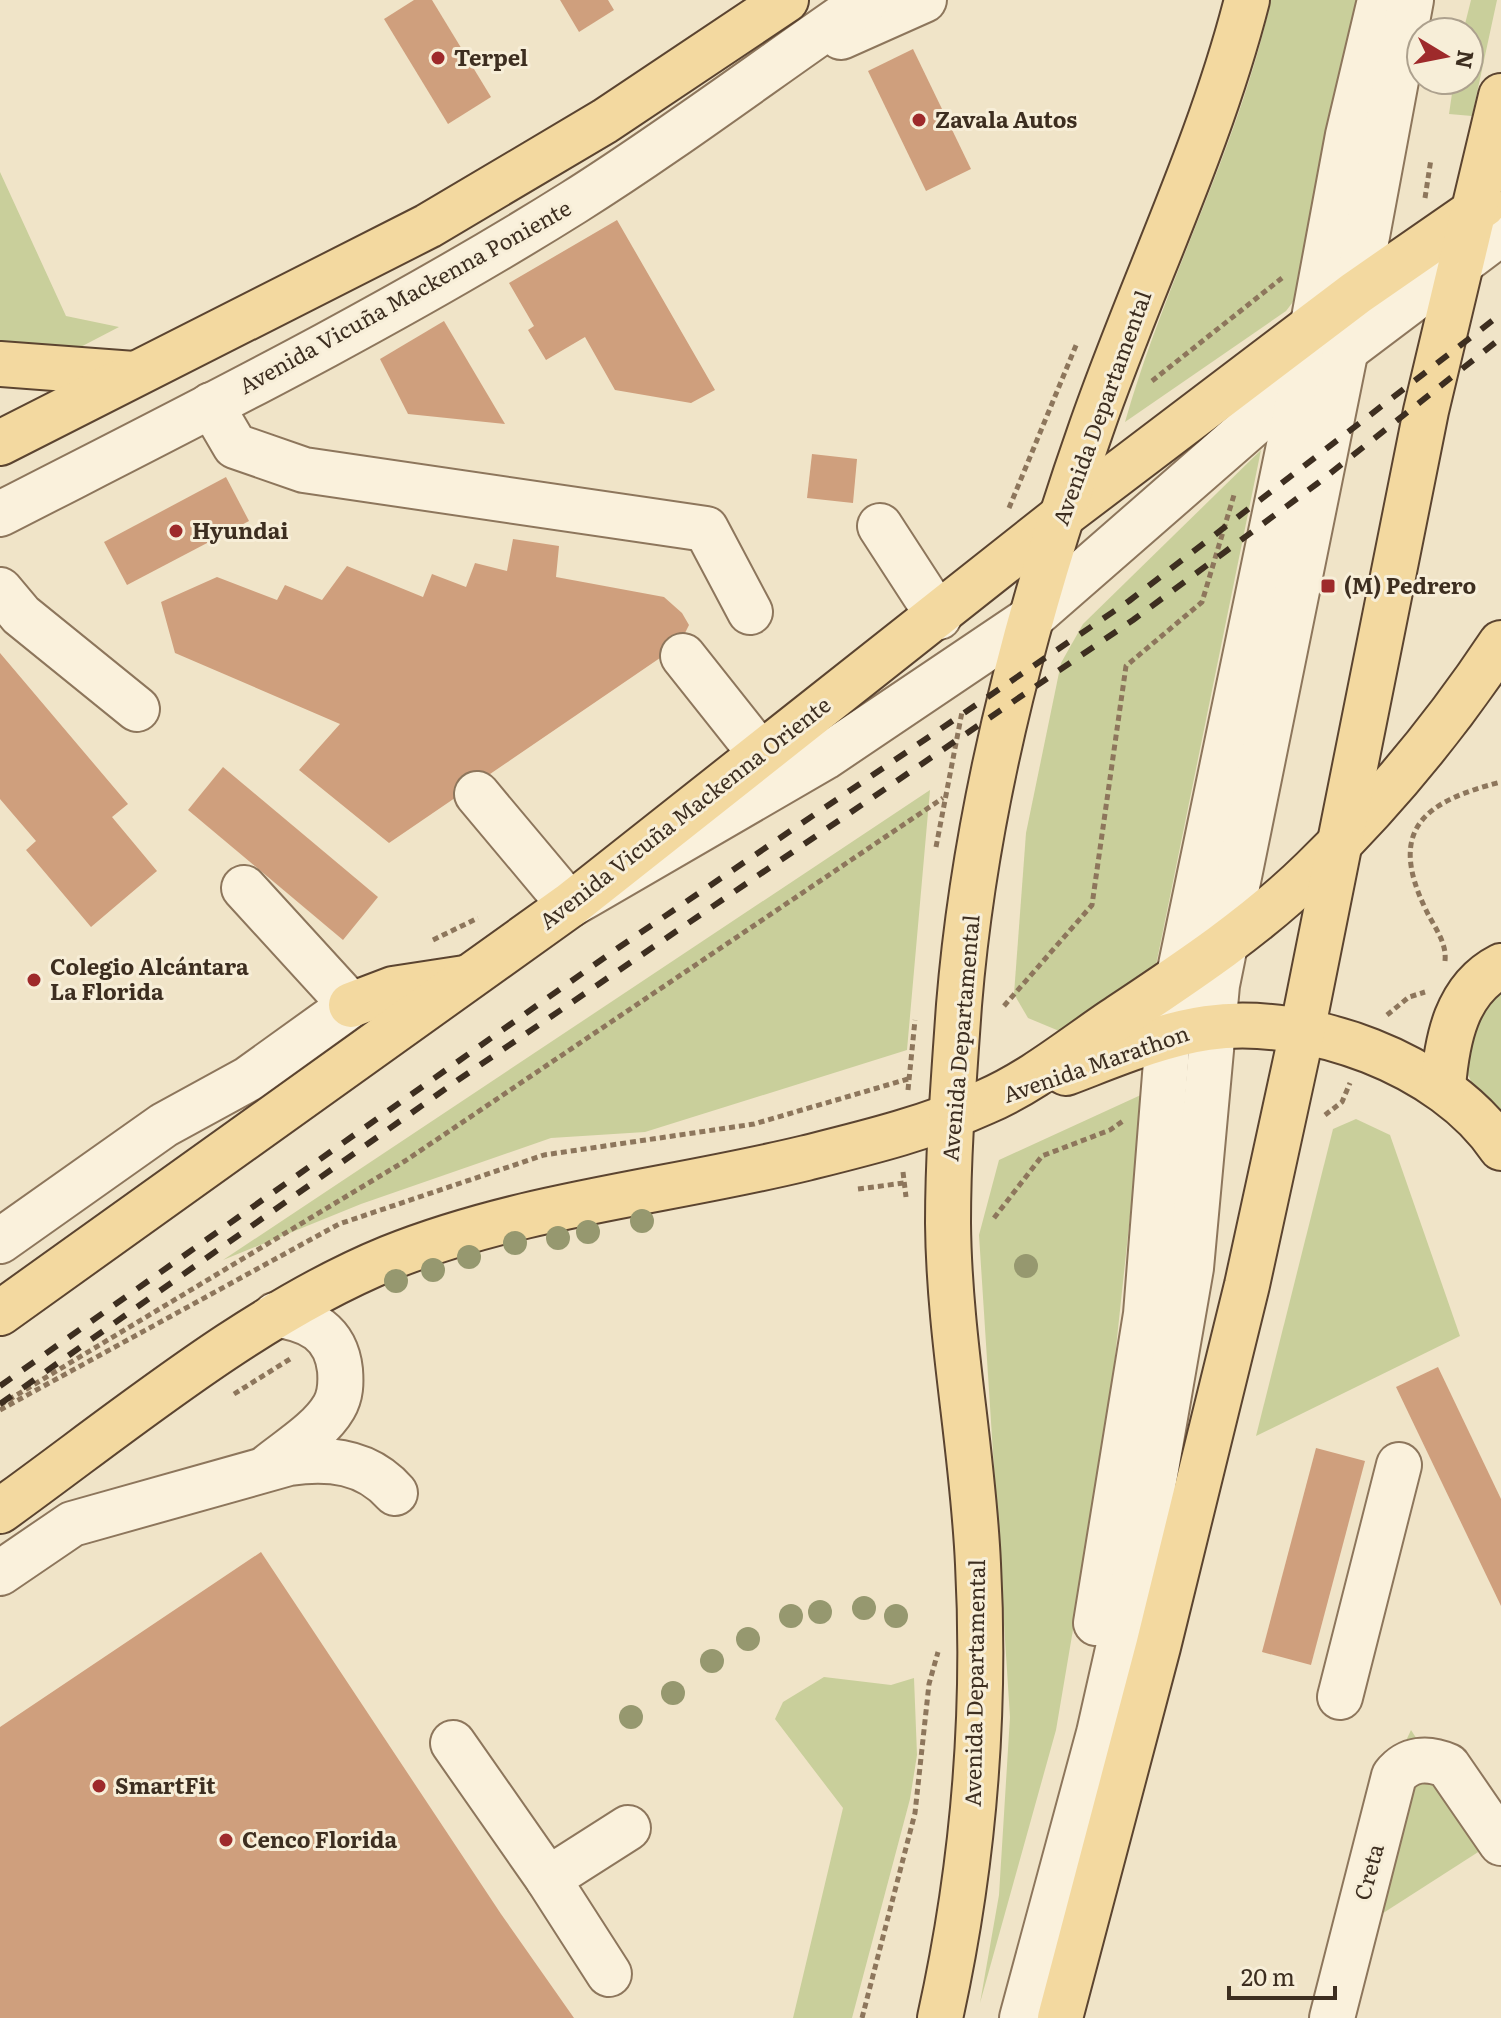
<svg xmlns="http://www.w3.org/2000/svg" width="1501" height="2018" font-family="Literata,serif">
<rect width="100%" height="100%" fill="#f0e4c8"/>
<g fill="#c9cf9b">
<path d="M1271,0H1370L1312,277L1286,311L1125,422C1166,278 1238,149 1271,0Z"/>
<path d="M1471,0H1497L1472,116L1449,114L1454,80H1469V32H1463Z"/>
<path d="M0,172L66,316L119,327L69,353L0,346Z"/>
<path d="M1261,450L1155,970L1064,1033L1028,1018L1014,994L1026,833L1061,663L1083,624Z"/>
<path d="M930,790L907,1050L645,1132L551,1138L361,1204L223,1260Z"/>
<path d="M1501,985V1117L1473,1085L1461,1061L1474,1013Z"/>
<path d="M1143,1094L1108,1423L1056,1730L980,2003L999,1895L1010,1717L979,1235L999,1160Z"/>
<path d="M1356,1119L1390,1135L1460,1336L1256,1436L1333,1129Z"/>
<path d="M824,1677L891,1685L914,1678L917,1755L910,1799L852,2018H793L843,1808L775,1719L783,1702Z"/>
<path d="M1411,1730L1486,1847L1363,1926L1381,1794Z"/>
</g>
<g fill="#cf9f7d">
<path d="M414,0H432L491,97L448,124L384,19Z"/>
<path d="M560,0H608L614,10L579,32Z"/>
<path d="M913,49L971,169L926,191L868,71Z"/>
<path d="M617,220L715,390L691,403L615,390L585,337L546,360L528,330L534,326L509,283Z"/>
<path d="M444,321L505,424L408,414L380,359Z"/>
<path d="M812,454L857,459L853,503L807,498Z"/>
<path d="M226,477L249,521L127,585L104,542Z"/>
<path d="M513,539L559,546L556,577L664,597L682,613L689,625L679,645L389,843L299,770L340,724L175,653L161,602L217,577L277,600L285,585L322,600L347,566L423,597L432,574L466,587L475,563L507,571Z"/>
<path d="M0,653L128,804L112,817L157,871L91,927L26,850L36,841L0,799Z"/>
<path d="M223,767L378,897L343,940L188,810Z"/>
<path d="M1438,1367L1501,1499V1606L1396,1387Z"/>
<path d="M1316,1448L1365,1461L1311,1665L1262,1652Z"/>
<path d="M261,1552L501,1914L574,2018H0V1727Z"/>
</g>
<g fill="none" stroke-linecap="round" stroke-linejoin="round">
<defs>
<g id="minor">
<path d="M841,37L924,0"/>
<path d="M211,405L235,446L304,470L706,529L750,612"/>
<path d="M0,514C193,415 389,318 574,202C674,139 769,67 867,0"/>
<path d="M880,526L939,617"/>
<path d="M0,590L21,615L137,709"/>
<path d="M683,656L760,753"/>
<path d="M477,794L570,905L825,757L1030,619L1290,392L1501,233"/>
<path d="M0,1241L164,1125L248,1079L351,1005L244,888"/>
<path d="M269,1466C290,1449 320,1431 334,1407C341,1395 341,1383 340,1370C336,1333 310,1318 275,1315"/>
<path d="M0,1573L72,1524L289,1463C329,1457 367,1461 395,1493"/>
<path d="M1096,1623L1146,1314L1168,1037L1179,975L1302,383L1348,135L1380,0"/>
<path d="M1340,1697L1399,1465"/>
<path d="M453,1743L548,1879"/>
<path d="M609,1974L548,1879L628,1828"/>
<path d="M1022,2018L1099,1733L1147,1521L1191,1268L1217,985L1346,349L1411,0"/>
<path d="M1332,2018L1394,1776C1408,1758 1428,1757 1448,1766L1501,1843"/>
</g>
<g id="major">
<path d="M0,364L134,374"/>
<path d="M0,443L428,226L605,121L786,0"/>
<path d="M351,1005L393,989L465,978"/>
<path d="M1066,1073C1111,1056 1159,1035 1207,1028C1307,1014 1444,1063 1501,1148"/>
<path d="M1443,1086C1447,1040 1456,989 1501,966"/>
<path d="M0,1313L570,905L1062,516L1356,293L1483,205"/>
<path d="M0,1511C121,1424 252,1314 389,1258C524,1204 666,1192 806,1158C866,1143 928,1128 985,1102C1030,1083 1073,1048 1113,1021C1182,975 1254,928 1313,870C1384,801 1446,726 1501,643"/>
<path d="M940,2018C973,1869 986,1716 978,1564C973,1450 949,1337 948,1223C948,1151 954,1077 959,1005C975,809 1026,614 1091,429C1141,285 1209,149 1247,0"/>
<path d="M1060,2018L1158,1647L1247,1285L1302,1032L1426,411L1501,96"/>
</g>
</defs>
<use href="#minor" stroke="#8d765c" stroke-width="48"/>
<use href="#major" stroke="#5b4430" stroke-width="48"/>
<g stroke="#8d765c" stroke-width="5" stroke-dasharray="6 4" stroke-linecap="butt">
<path d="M1425,198L1431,159"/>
<path d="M1152,381L1282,278"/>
<path d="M1009,508L1077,343"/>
<path d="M936,847L962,712"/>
<path d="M433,940L478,918"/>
<path d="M1445,961C1447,942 1434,927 1426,910C1386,828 1426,801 1501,782"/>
<path d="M1004,1006L1092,905L1126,666L1202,602L1234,495"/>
<path d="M1387,1015L1409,997L1425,992"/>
<path d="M908,1090L915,1020"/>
<path d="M1325,1115L1342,1102L1350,1083"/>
<path d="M903,1172L906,1197"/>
<path d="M858,1189L904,1183"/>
<path d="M994,1218L1042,1156L1110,1130L1123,1121"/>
<path d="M234,1394L290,1359"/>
<path d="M0,1405L405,1161L943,798"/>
<path d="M0,1410L339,1224L544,1155L754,1124L908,1079"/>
<path d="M862,2018L915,1813L929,1684L938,1652"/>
</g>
<use href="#minor" stroke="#faf1dc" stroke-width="44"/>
<use href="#major" stroke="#f3d9a0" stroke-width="44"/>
<g stroke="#3d2e20" stroke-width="6" stroke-dasharray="14 14" stroke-linecap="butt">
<path d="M0,1386L618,948L1129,601L1501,314"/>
<path d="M0,1404L458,1080L1133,620L1318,483L1501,338"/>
</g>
</g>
<g fill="#96986f">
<circle cx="642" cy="1221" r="12"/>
<circle cx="588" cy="1232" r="12"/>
<circle cx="558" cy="1238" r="12"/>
<circle cx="515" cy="1243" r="12"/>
<circle cx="469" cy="1257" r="12"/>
<circle cx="1026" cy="1266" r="12"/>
<circle cx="433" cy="1270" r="12"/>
<circle cx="396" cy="1281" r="12"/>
<circle cx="864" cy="1608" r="12"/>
<circle cx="820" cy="1612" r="12"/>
<circle cx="791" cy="1616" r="12"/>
<circle cx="896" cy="1616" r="12"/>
<circle cx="748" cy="1639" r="12"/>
<circle cx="712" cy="1661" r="12"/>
<circle cx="673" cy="1693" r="12"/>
<circle cx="631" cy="1717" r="12"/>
</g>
<g fill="#9e2a2b" stroke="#f7eed8" stroke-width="3">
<circle cx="438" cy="58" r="8"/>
<circle cx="919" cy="120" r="8"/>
<circle cx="176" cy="531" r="8"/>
<rect x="1320" y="578" width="16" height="16" rx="4"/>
<circle cx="34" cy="980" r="8"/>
<circle cx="99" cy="1786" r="8"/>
<circle cx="226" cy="1840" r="8"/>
</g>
<g text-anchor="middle" stroke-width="6" stroke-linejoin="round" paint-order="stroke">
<g font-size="22" font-weight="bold" fill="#3d2e20" stroke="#f7eed8" text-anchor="start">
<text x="454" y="66">Terpel</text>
<text x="935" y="128">Zavala Autos</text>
<text x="192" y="539">Hyundai</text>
<text x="1344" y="594">(M) Pedrero</text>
<text x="50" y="975">Colegio Alcántara<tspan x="50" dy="25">La Florida</tspan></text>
<text x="115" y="1794">SmartFit</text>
<text x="242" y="1848">Cenco Florida</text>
</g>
<g font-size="22" fill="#3d2e20" stroke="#f7eed8">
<text transform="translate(405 297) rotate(-29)" y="8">Avenida Vicuña Mackenna Poniente</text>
<text transform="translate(1102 408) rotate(-70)" y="8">Avenida Departamental</text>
<text transform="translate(685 813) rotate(-38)" y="8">Avenida Vicuña Mackenna Oriente</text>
<text transform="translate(961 1038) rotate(-85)" y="8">Avenida Departamental</text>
<text transform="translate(1096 1064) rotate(-19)" y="8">Avenida Marathon</text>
<text transform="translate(975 1683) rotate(-89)" y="8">Avenida Departamental</text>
<text transform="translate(1369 1872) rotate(-75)" y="8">Creta</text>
</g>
</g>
<g transform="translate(1445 56) rotate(100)"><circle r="38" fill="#f7eed8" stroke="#ada18e" stroke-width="2"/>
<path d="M0-6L14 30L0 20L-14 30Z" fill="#9e2a2b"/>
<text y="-12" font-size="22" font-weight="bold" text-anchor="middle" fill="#3d2e20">N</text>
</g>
<path d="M1229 1986v12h106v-12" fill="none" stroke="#3d2e20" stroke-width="4"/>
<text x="1241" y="1986" font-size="24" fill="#3d2e20" stroke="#f7eed8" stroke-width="6" paint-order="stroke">20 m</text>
</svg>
